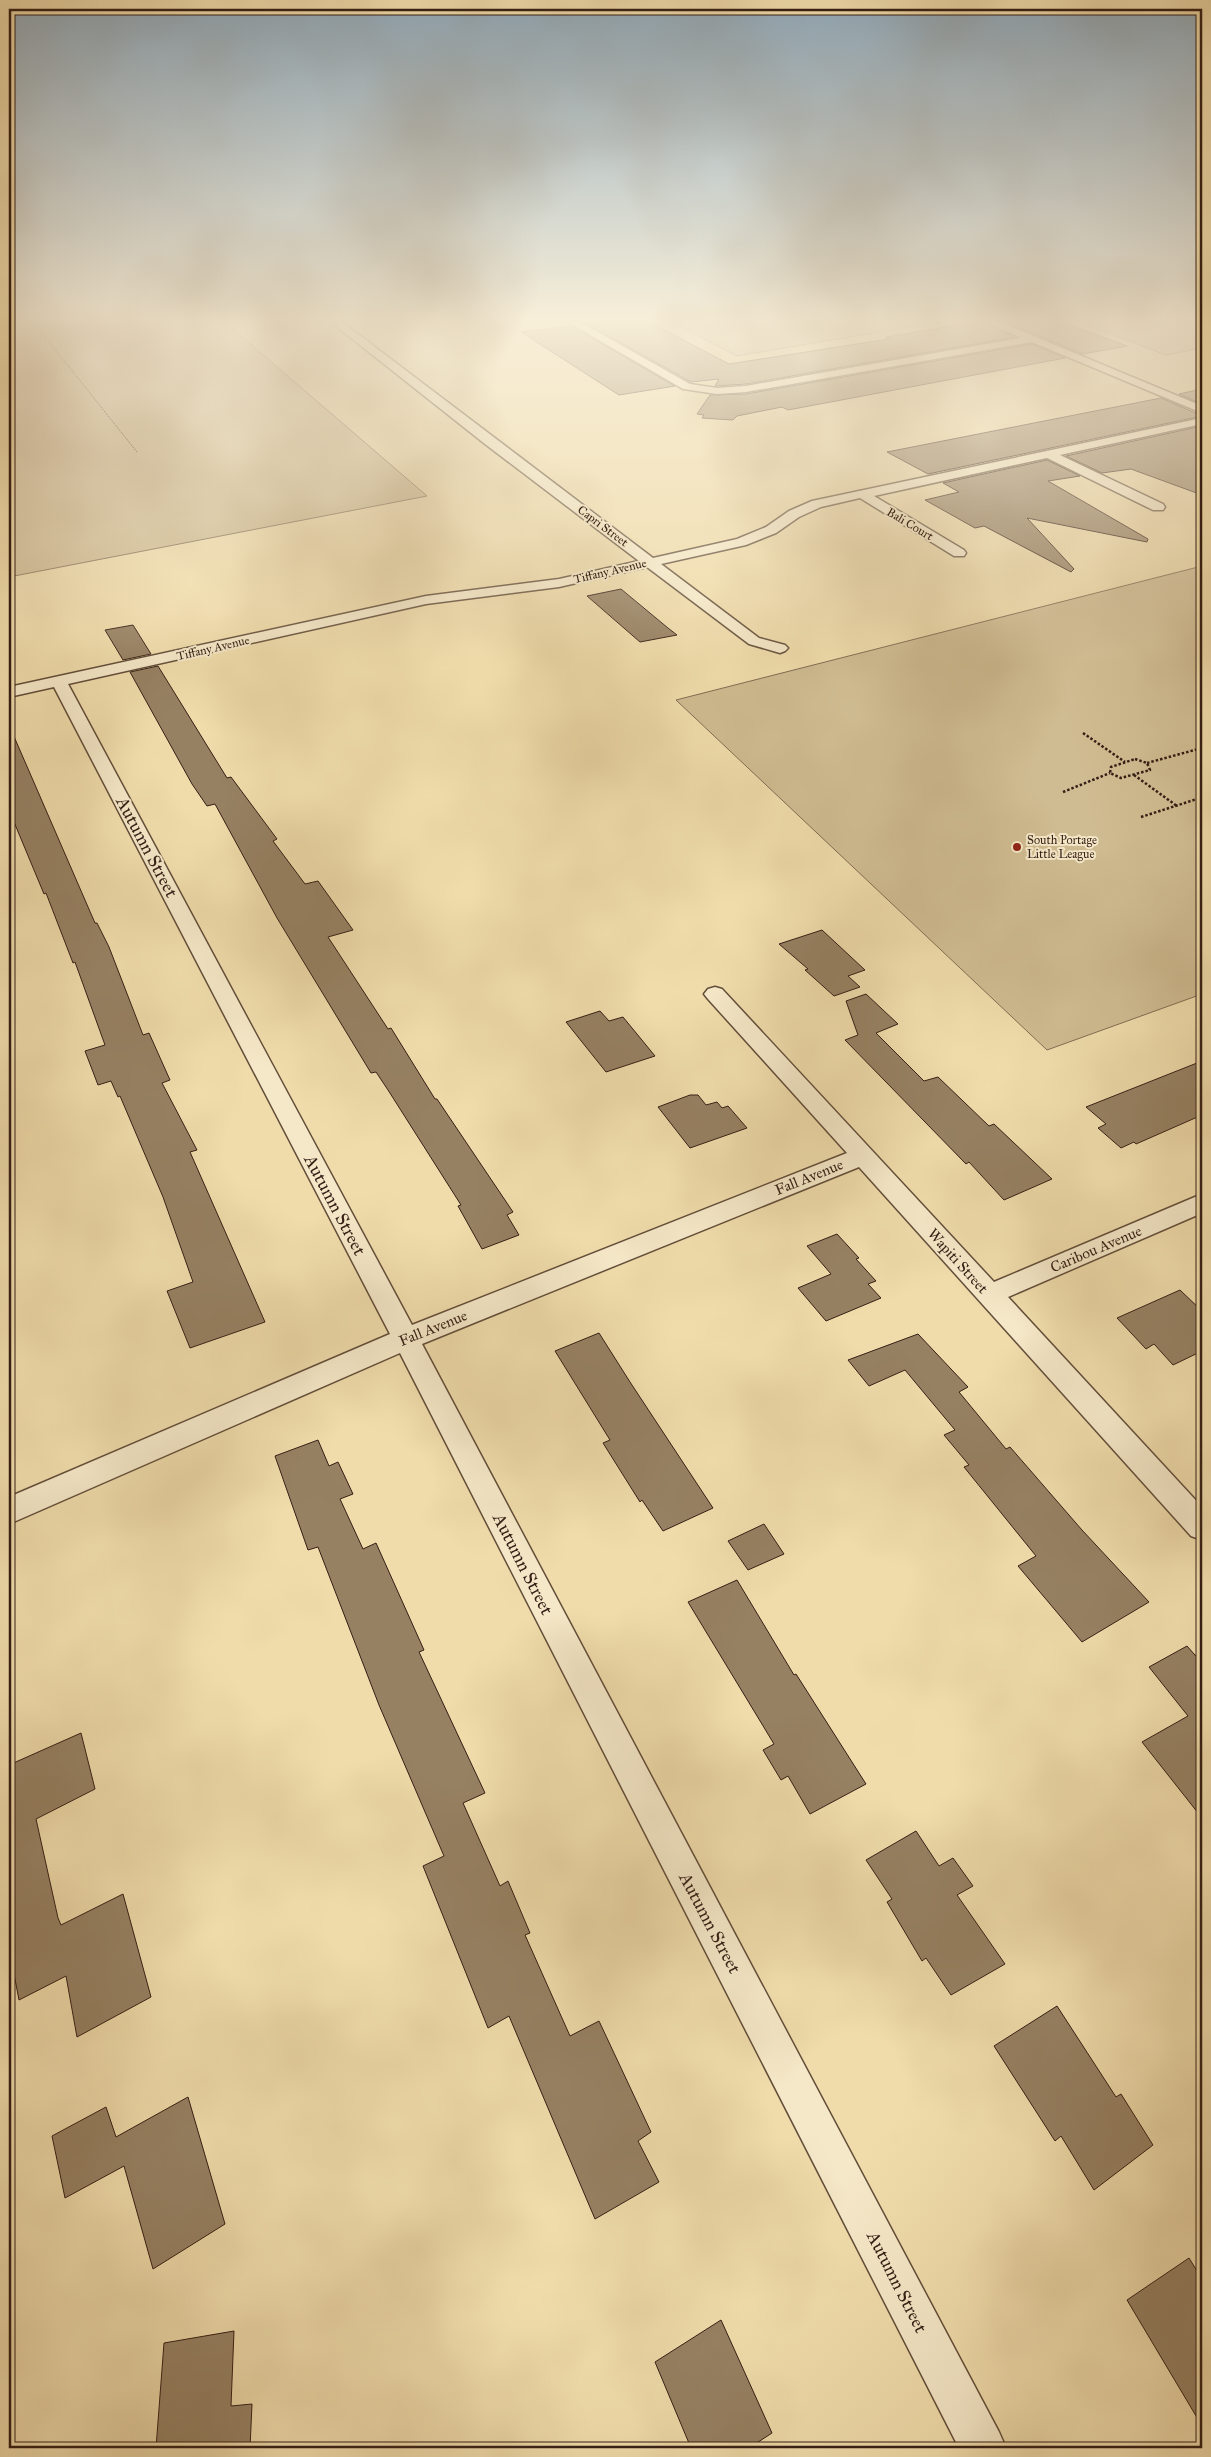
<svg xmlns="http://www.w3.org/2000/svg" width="1211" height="2457" font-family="'IM FELL Great Primer',serif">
<rect width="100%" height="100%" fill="#f0dcab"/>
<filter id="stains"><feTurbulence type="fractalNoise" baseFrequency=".004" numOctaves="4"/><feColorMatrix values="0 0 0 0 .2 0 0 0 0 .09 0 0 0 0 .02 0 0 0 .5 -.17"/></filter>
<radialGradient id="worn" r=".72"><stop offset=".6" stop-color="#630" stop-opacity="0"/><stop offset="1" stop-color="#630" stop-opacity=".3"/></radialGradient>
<g fill="#d0bc92" stroke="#826d54">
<path d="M9,322H225L427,496L9,577Z"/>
<path d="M671,322H939L737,356Z"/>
<path d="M1080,322H1202V348L1166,355Z"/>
<path d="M1202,566V994L1047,1050L676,700Z"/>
</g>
<g fill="#968163" stroke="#341e15">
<path d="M605,322H649L729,364L889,339L886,337L977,322H985L1015,337L746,384L717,386H715L719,379L691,382L587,324Z"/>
<path d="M1005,322H1061L1127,346L1083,354Z"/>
<path d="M571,326L675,386L619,395L521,332Z"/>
<path d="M1032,344L1065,358L788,410L782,407L737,416L733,420L702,418L704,415L697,414L710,395L746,394Z"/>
<path d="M1202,389V404L1179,394Z"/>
<path d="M1161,398L1202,416L928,474L887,452Z"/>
<path d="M1202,426V495L1131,469L1102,473L1066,456Z"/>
<path d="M1047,460L1080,476L1048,481L1148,539L1147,542L1027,518L1074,569L1071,572L984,526L975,528L925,500L959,492L943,483Z"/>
<path d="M621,589L668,628L677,635L640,642L587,596Z"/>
<path d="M133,625L151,654L123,660L105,630Z"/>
<path d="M158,666L227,778L231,777L277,839L273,841L305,884L318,881L353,930L328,937L388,1029L391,1028L435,1099H437L513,1212L507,1215L519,1235L482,1249L458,1206L461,1205L388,1090L376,1072L371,1073L277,918L215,804L207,806L192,784L130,672Z"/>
<path d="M9,725L95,923H97L109,947L143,1035L149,1033L170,1080L162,1083L197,1150L190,1152L265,1322L190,1348L167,1291L193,1282L163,1197L120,1096L118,1097L111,1081L98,1085L85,1051L105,1045L75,962L73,963L46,893L44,894L9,810Z"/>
<path d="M822,930L865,970L848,976L860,987L834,996L805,970L808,969L779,944Z"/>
<path d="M866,994L898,1024L876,1033L924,1081L938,1077L989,1126L994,1124L1052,1179L1004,1200L969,1162L966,1164L845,1040L858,1035L846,1001Z"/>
<path d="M600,1011L609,1021L623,1017L655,1056L606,1072L566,1022Z"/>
<path d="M1202,1061V1115L1136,1144L1134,1142L1121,1148L1098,1128L1106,1124L1086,1107Z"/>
<path d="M690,1095H698L706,1105L717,1102L722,1108L728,1106L747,1128L690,1148L658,1107Z"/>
<path d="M837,1234L859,1258L856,1259L876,1281L868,1284L881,1298L826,1321L798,1288L831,1274L807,1246Z"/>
<path d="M1180,1290L1202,1311V1351L1173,1365L1154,1344L1146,1349L1117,1318Z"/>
<path d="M599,1333L630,1382L713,1508L663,1531L642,1500L640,1502L603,1443L610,1440L555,1351Z"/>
<path d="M918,1334L968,1387L959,1392L1006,1449L1010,1447L1082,1530L1149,1602L1082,1642L1018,1566L1036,1556L964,1467L969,1465L944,1435L955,1430L905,1370L869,1386L848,1360Z"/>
<path d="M318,1440L329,1466L338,1462L353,1494L340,1499L363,1549L376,1543L424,1650L419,1652L485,1793L463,1803L500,1886L508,1881L530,1933L525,1935L570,2036L599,2021L651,2132L638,2141L659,2182L595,2219L509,2016L488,2028L423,1866L444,1856L379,1705L318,1547L308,1550L289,1496L275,1456Z"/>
<path d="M764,1524L784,1554L748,1570L728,1541Z"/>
<path d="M737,1580L794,1675L796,1674L866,1784L810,1814L788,1776L781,1780L763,1750L774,1744L688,1602Z"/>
<path d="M1187,1646L1202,1663V1818L1142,1742L1188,1716L1149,1667Z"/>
<path d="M81,1733L95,1789L36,1819L58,1918L61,1925L123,1894L151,1997L77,2037L66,1976L19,2000L9,1948V1765Z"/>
<path d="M916,1831L939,1866L953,1858L973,1886L957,1895L1005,1964L951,1995L926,1958L922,1961L887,1902L892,1899L866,1860Z"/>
<path d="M1057,2006L1116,2097L1121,2094L1153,2145L1094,2190L1061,2136L1055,2141L994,2046Z"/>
<path d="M188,2097L225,2224L153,2269L124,2166L65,2198L52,2136L106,2107L116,2137Z"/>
<path d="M1189,2258L1202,2279V2426L1127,2300Z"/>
<path d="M721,2320L772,2433L749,2448H691L655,2362Z"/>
<path d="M234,2331L231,2406L252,2404L250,2448H156L164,2343Z"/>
</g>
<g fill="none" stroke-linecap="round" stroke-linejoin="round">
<defs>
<g id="minor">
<path d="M331,322H342L653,558L737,539L766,527L789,511L812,501L1202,418V424L1060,455L1163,504L1165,507L1163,510H1153L1047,458L874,496L964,550L966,553L964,556H954L860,498L821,507L799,517L776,533L746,545L661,564L759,638L785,645L788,648L785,651L780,653L749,644L647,567L559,587L426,604L68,684L412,1325L847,1153L708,999L704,994L708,989L715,987L722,989L994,1282L1202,1194V1213L1008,1297L1202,1507V1540L1191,1536L859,1167L422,1344L999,2432L1006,2448H959L400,1353L9,1524V1497L390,1334L54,687L9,697V687L426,596L559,579L639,561L485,444Z"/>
<path d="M568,322H580L690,384L717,388L746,386L1021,338L987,322H1000L1202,406V413L1032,342L746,392L717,394L683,389Z"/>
</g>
</defs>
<use href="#minor" stroke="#634e3a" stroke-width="3"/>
<path stroke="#341e15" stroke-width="1" stroke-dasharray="2 1" stroke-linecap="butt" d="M33,322L137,452"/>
<g stroke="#341e15" stroke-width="2.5" stroke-dasharray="2.5 2" stroke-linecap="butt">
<path d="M1083,733L1125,762"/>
<path d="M1135,759L1147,763L1150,770L1121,778L1110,773L1111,767Z"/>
<path d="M1147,763L1202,748"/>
<path d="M1134,775L1177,806"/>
<path d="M1063,792L1110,773"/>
<path d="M1141,817L1200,798"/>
</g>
<use href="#minor" fill="#f5e8c8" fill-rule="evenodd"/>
</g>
<linearGradient id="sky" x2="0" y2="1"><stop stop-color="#91aabb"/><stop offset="0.48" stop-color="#f8efd9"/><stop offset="1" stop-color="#f8efd9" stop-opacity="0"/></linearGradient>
<rect width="1211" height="666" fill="url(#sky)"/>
<circle fill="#8f2418" stroke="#f5e8c8" stroke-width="2" cx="1017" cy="847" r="5"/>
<g text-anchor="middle" stroke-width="4" stroke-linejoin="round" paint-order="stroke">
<g font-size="12" fill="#341e15" stroke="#f5e8c8">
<text transform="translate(910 524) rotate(31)" y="4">Bali Court</text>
<text transform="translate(603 526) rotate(37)" y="4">Capri Street</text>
<text transform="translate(610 571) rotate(-13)" y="4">Tiffany Avenue</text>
<text transform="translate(213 648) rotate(-13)" y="4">Tiffany Avenue</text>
</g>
<g font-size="12" fill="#341e15" stroke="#f5e8c8" text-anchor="start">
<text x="1027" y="844">South Portage<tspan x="1027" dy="14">Little League</tspan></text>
</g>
<g font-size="15" fill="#341e15" stroke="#f5e8c8">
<text transform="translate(809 1177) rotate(-22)" y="5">Fall Avenue</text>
<text transform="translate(1096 1249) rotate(-23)" y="5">Caribou Avenue</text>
<text transform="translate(958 1261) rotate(48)" y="5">Wapiti Street</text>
<text transform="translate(433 1328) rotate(-22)" y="5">Fall Avenue</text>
</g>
<g font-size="18" fill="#341e15" stroke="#f5e8c8">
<text transform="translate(147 847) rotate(62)" y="6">Autumn Street</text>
<text transform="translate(335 1205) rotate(62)" y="6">Autumn Street</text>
<text transform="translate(523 1564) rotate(63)" y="6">Autumn Street</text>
<text transform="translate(710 1923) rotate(62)" y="6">Autumn Street</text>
<text transform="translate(897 2282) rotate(63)" y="6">Autumn Street</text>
</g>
</g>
<rect width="1211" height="2457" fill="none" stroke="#f0dcab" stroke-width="30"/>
<rect x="10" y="10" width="1191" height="2437" fill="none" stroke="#341e15" stroke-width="2.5"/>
<rect x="15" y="15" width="1181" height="2427" fill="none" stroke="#341e15"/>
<rect width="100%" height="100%" filter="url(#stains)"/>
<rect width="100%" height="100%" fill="url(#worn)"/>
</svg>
